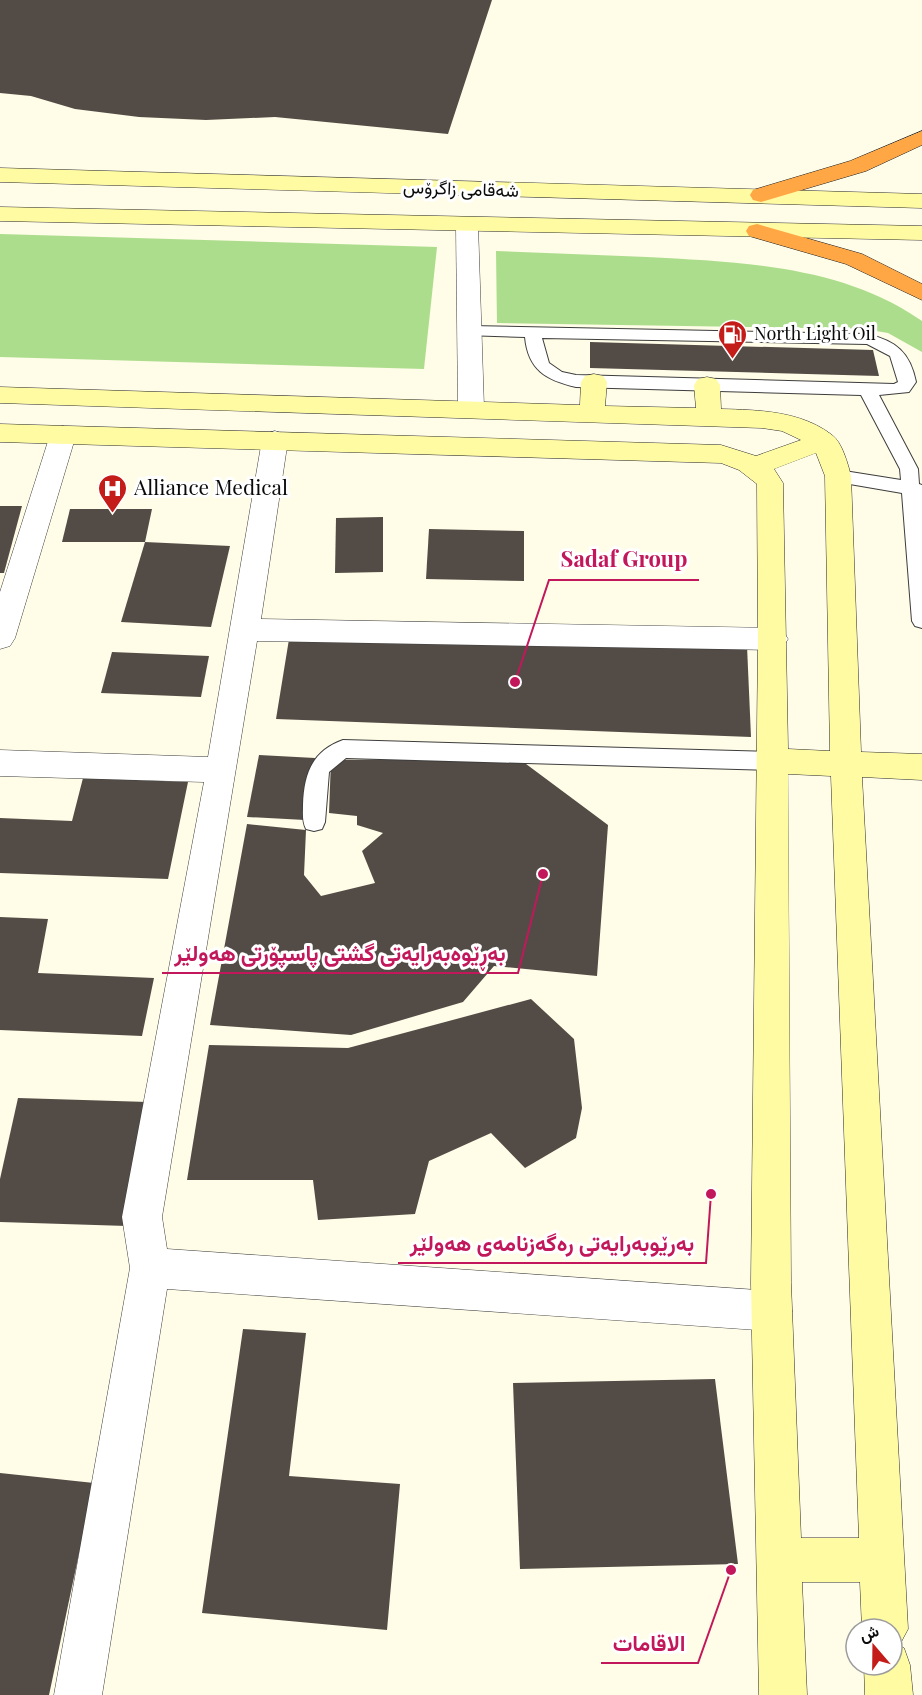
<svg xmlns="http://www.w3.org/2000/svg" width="922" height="1695" font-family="'Playfair Display',Vazirmatn,serif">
<rect width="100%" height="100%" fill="#fffce7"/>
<g fill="#acdd8c">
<path d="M0,234L437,247L424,369L0,357Z"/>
<path d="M496,251C546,253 597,255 647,257C739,262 840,265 919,319L922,321V352L888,333L864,329L497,323Z"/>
</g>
<g fill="#534c46">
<path d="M0,0H492L448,134L275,117L206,120L139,117L75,109L31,96L0,93Z"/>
<path d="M590,342L873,350L879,376L590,368Z"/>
<path d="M0,506H22L4,573H0Z"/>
<path d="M70,509H152L145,542H62Z"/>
<path d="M383,517V572L335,573L336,518Z"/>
<path d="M429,529L524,531V581L426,579Z"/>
<path d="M145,542L230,546L211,627L121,622Z"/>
<path d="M290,633L747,646L751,737L276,719Z"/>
<path d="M112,652L209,656L201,697L101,693Z"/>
<path d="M259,755L315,758L305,820L247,817Z"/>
<path d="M518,758L608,825L597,976L494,966L463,1002L351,1035L210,1025L247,824L306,830L304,875L321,896L375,883L362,851L383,833L357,825V816L329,813L331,760Z"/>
<path d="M83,778L188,782L168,879L0,873V818L72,821Z"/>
<path d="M0,917L48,919L38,973L154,978L142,1036L0,1030Z"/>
<path d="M531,999L574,1039L582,1108L576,1138L525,1168L491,1133L429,1161L415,1214L318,1220L313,1180H187L209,1045L348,1048Z"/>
<path d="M18,1098L148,1102L127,1226L0,1222V1179Z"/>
<path d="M243,1329L306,1333L289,1476L400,1484L387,1630L202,1613Z"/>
<path d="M715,1379L738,1564L520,1569L513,1383Z"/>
<path d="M0,1473L94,1483L49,1695H0Z"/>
</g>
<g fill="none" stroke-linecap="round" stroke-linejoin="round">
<defs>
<g id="lane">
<path d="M470,326L867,334C896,341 910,352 916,382L909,392L879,395L918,469L919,484L922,485V628L915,626L912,621L902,493L838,482L832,480L829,476L832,472L838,470L901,480L900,469L861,395L576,387C546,380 528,370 525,337L464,335L462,331L464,327ZM542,338L867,344L890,356L898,382L894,384L576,375L562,372L549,363Z"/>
<path d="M343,740L771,752L779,755L782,761L779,767L771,770L346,758L329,772L325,822L322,829L314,831L306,829C302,821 303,814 303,805C304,774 312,751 343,740Z"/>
</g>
<g id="street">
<path d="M467,218L475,220L478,225L484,408L480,414L471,416L462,414L458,408L456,225L459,220Z"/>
<path d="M63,426L72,429L76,435L15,638L10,646L0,649V592L50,435L54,429Z"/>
<path d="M275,431L284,434L288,440L261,619L773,628L783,631L788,639L783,647L773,650L257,641L162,1217L167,1249L772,1291L786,1297L792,1311L786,1325L772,1331L167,1289L102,1695H54L130,1268L122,1217L204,782L0,776V750L208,757L262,440L266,434Z"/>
</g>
<g id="secondary">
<path d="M0,168L922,194V208L0,182Z"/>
<path d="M0,207L922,226V240L0,221Z"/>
<path d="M594,374L603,376L607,382L605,406L696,408L694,385L698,379L707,377L716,379L720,385L721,409C759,410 801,411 832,435C842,442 848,464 851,476L861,752L922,754V780L862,777L908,1629L899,1646L904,1648L910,1665L913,1695H865L864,1665H892V1629H862L860,1582H802L807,1695H759L751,1283L758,639L757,484L739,470L721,463L0,442V424L721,445L756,456L801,440L782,431L762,428L0,403V387L580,405L581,382L585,376ZM816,453L825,476L830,751L788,749L783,483L774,469ZM788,774L831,776L859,1538H801L791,1283Z"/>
</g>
<g id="highway">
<path d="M922,131V145L866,171L761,202L753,200L750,195L753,190L850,161Z"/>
<path d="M757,224L862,254L922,284V300L846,264L749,236L746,231L749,226Z"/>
</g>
</defs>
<use href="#lane" stroke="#3d3d3d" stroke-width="2"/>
<use href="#street" stroke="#3d3d3d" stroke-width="1"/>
<use href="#secondary" stroke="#2c2c2c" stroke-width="1"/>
<use href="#highway" stroke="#1b1b1b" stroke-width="1"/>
<use href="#lane" fill="#fff" fill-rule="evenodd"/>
<use href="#street" fill="#fff" fill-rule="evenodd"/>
<use href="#secondary" fill="#fffba2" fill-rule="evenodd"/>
<use href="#highway" fill="#ffa645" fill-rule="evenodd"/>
</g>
<defs>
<symbol id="fuel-pin" viewBox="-11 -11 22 30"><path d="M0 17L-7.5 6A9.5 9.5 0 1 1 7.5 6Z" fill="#c31c19" stroke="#fff"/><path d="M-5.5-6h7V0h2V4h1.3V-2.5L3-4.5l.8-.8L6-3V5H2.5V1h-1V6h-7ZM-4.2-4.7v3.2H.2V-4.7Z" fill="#fff"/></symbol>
<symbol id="hospital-pin" viewBox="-11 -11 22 30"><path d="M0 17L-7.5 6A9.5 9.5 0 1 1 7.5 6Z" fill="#c31c19" stroke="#fff"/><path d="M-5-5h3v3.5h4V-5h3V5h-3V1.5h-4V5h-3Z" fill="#fff"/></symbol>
</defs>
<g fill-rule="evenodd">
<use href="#fuel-pin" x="716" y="318" width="33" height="45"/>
<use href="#hospital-pin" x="96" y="472" width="33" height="45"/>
</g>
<g text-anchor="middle" stroke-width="6" stroke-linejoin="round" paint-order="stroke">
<g font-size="18" fill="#0a0a0a" stroke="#fff">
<text transform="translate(461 189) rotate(2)" y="6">شەقامی زاگرۆس</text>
</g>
<g font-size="18" fill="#0a0a0a" stroke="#fff" text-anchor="start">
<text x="754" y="340">North Light Oil</text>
</g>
<g font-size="21" fill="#0a0a0a" stroke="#fff" text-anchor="start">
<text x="134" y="495">Alliance Medical</text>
</g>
</g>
<path fill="none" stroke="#c2185b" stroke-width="2" d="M515 682L549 580H699M543 874L518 973H162M711 1194L706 1263H398M731 1570L698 1663H601"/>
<g fill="#c2185b" stroke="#fff" stroke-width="2">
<circle cx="515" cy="682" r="6"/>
<circle cx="543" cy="874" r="6"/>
<circle cx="711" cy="1194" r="6"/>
<circle cx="731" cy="1570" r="6"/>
</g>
<g font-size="22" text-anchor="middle" font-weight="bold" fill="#c2185b" stroke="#fff" stroke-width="6" stroke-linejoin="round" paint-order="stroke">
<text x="624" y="567">Sadaf Group</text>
<text x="340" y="961">بەڕێوەبەرایەتی گشتی پاسپۆرتی هەولێر</text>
<text x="552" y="1251">بەرێوبەرایەتی رەگەزنامەی هەولێر</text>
<text x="649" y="1651">الاقامات</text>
</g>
<g transform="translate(874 1647) rotate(340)"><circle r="28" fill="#ffffff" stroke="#9d9d9d" stroke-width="1.5"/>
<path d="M0-4.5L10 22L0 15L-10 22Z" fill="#c31c19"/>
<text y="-9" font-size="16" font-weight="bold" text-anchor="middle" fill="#0a0a0a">ش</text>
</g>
</svg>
